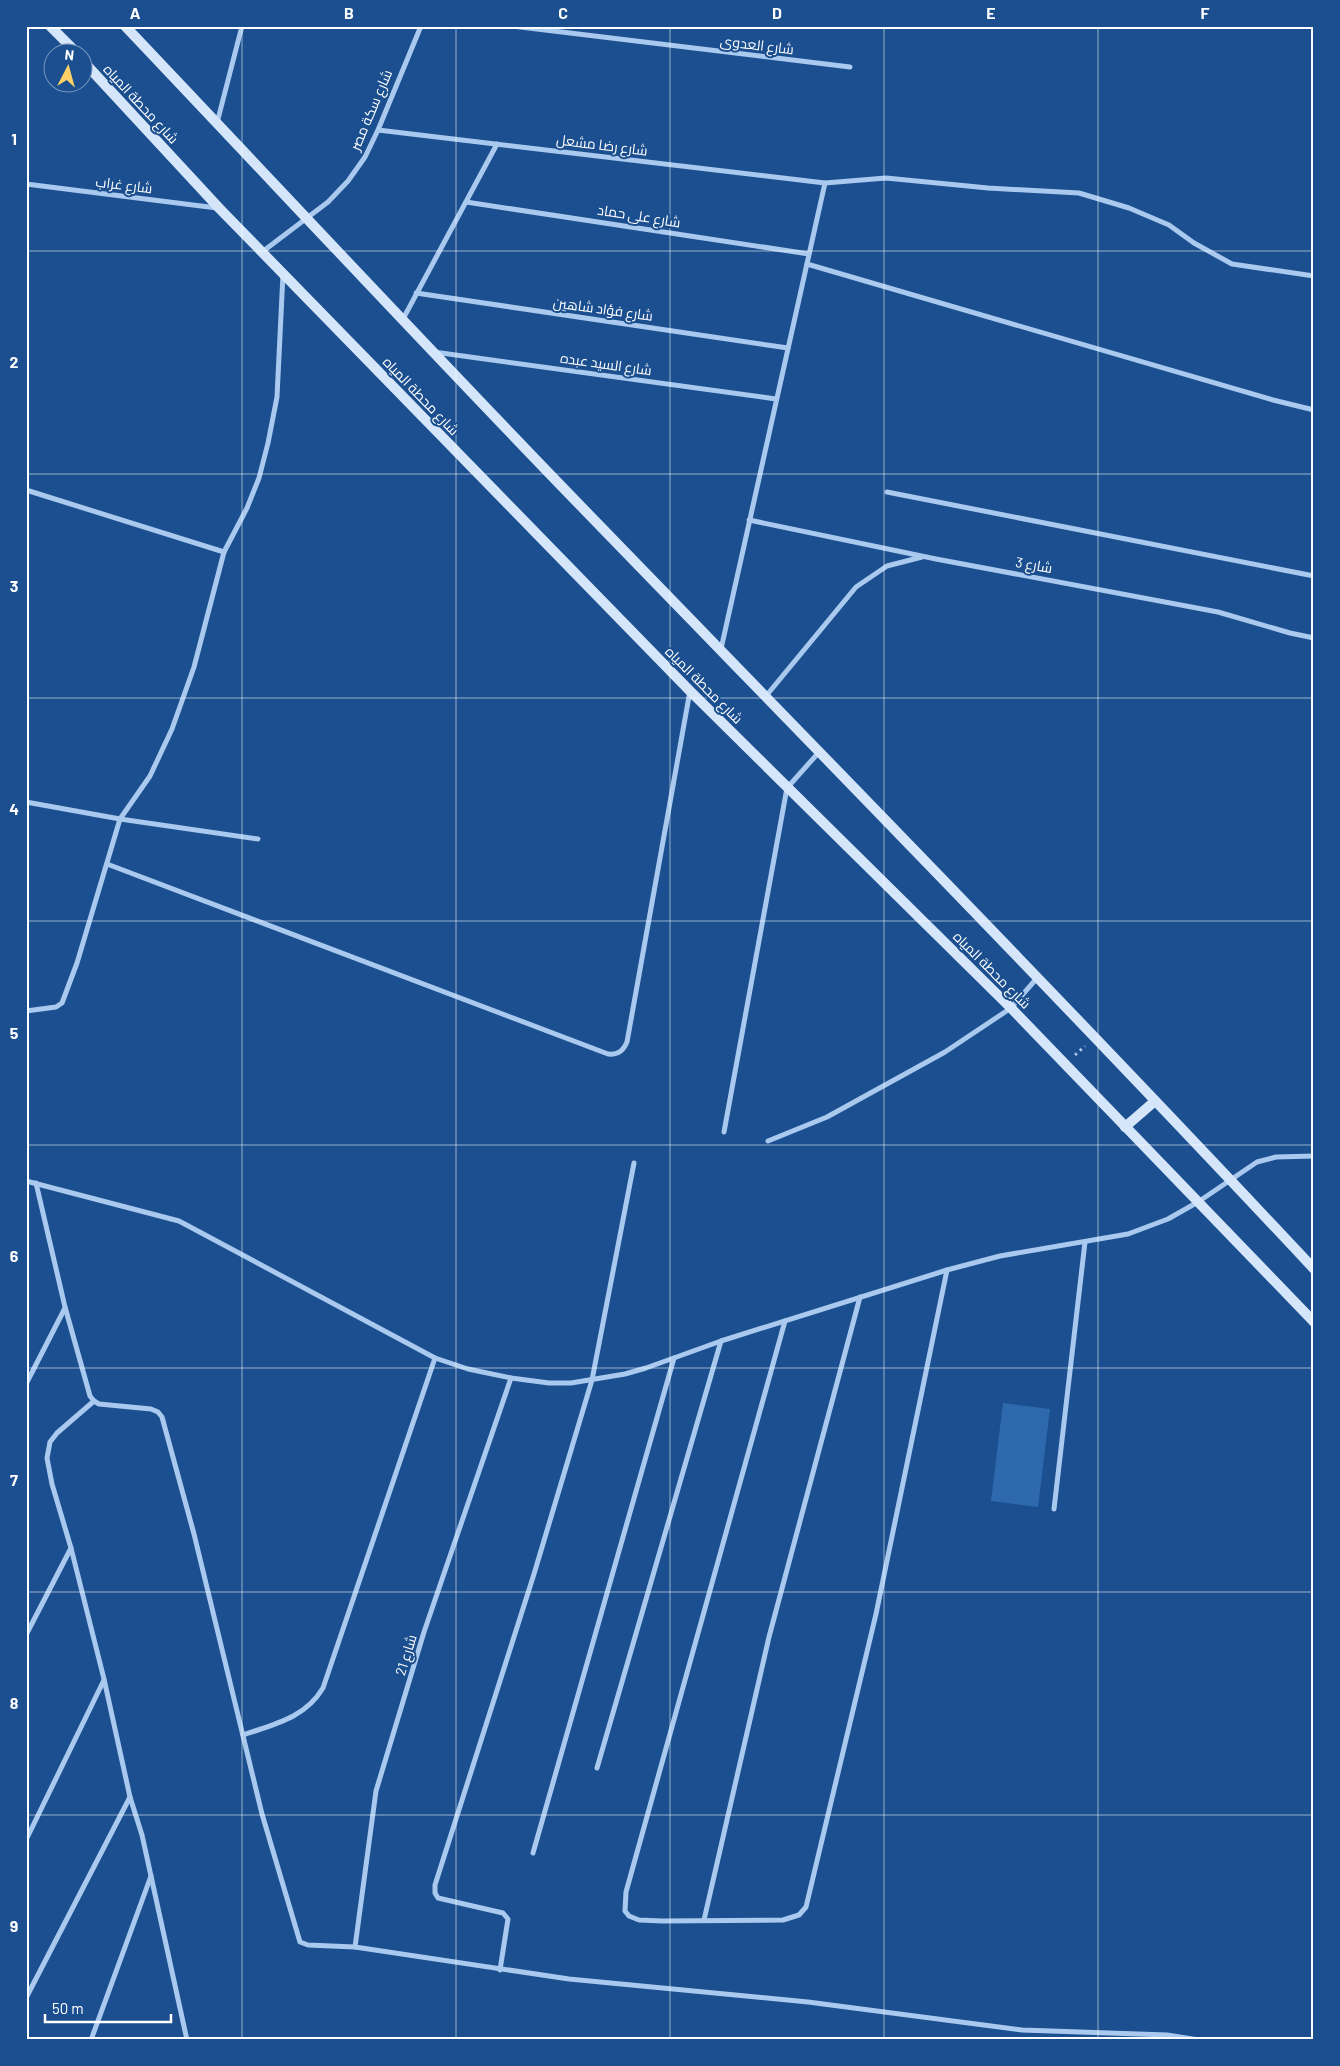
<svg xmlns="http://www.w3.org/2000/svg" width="1340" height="2066" font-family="Barlow,Cairo,sans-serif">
<rect width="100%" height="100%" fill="#1b4f8f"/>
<path fill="#2e69ad" d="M1003,1403L1050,1409L1038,1507L991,1501Z"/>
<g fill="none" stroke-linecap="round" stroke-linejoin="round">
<path stroke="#a9c9ee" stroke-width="3" stroke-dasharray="2.5 4" stroke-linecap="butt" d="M1075,1055L1085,1046"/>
<g stroke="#a9c9ee" stroke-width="5">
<path d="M512,26L850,67"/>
<path d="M217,123L242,26"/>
<path d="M378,130L825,183L886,178L988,188L1079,193L1129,208L1169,225L1194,243L1232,264L1314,276"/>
<path d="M26,184L217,208"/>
<path d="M466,202L809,254"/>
<path d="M262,252L328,202L348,181L365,157L378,130L421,26"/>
<path d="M807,264L1273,400L1314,410"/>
<path d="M416,293L788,348"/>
<path d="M403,319L497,144"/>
<path d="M434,352L776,399"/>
<path d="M26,490L224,552"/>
<path d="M887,492L1314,576"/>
<path d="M749,520L936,559L1218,612L1290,633L1314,638"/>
<path d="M721,649L825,183"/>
<path d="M766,696L856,587L887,566L922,557"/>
<path d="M26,802L120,819L258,839"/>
<path d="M107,864L608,1054C618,1055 623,1051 627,1042L690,691"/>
<path d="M26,1011L56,1007L62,1003L77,963L120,819L150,776L172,729L194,667L224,552L247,508L259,478L268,443L277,397L283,274"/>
<path d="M724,1132L787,788L820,751"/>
<path d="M768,1141L827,1117L945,1052L1011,1008L1037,978"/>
<path d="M26,1181L179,1221L435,1358L468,1369L511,1378L549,1383H571L625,1374L646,1368L721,1341L947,1270L1000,1256L1128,1234L1168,1219L1198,1202L1257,1162L1276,1157L1314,1156"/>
<path d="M36,1183L65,1307L90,1396L94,1401L99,1404L151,1409L158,1412L162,1417L194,1534L262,1814L300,1942L308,1945L355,1947L569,1979L808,2002L1022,2030L1167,2035L1199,2040"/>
<path d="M785,1321L626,1892L625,1911L629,1916L639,1920L662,1921L783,1920L799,1915L806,1907L876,1614L947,1270"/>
<path d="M26,1384L65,1308"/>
<path d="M94,1401L57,1433L50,1442L47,1458L52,1484L71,1548L104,1679L130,1797L142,1835L187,2040"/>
<path d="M1054,1509L1085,1242"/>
<path d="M26,1635L71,1548"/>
<path d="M243,1735C275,1724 305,1718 323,1688L435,1358"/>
<path d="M597,1768L721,1341"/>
<path d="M26,1840L104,1680"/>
<path d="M533,1853L674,1358"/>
<path d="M704,1920L769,1637L860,1297"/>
<path d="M355,1947L376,1791L424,1632L511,1378"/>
<path d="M500,1970L508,1919L503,1913L438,1898L435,1893V1885L534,1574L592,1380L634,1163"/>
<path d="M26,1998L130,1797"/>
<path d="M91,2040L151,1876"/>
</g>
<g stroke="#d6e6fa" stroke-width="10">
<path d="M50,26L76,52"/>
<path d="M125,26C274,183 421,341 571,496C820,753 1070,1008 1314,1269"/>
<path d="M82,60L219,208L690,691L1011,1008L1314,1322"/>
<path d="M1125,1127L1155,1101"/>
</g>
</g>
<path fill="none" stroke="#fff" stroke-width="1" stroke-opacity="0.55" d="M242,26V2040M456,26V2040M670,26V2040M884,26V2040M1098,26V2040M26,251H1314M26,474H1314M26,698H1314M26,921H1314M26,1145H1314M26,1368H1314M26,1592H1314M26,1815H1314"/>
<g text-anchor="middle" stroke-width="4" stroke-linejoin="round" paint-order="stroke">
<g font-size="14" fill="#fff" stroke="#1b4f8f">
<text transform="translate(757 45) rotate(7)" y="5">شارع العدوى</text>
<text transform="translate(141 104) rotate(47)" y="5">شارع محطة المياه</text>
<text transform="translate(371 110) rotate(-67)" y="5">شارع سكة مصر</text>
<text transform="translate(602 145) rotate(7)" y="5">شارع رضا مشعل</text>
<text transform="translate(124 185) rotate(7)" y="5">شارع غراب</text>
<text transform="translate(639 216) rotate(9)" y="5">شارع على حماد</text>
<text transform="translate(603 309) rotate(8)" y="5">شارع فؤاد شاهين</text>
<text transform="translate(606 364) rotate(8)" y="5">شارع السيد عبده</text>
<text transform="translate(421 396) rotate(46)" y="5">شارع محطة المياه</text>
<text transform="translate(1034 565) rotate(10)" y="5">شارع 3</text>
<text transform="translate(704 685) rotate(45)" y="5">شارع محطة المياه</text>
<text transform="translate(992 970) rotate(45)" y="5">شارع محطة المياه</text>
<text transform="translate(406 1655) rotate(-73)" y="5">شارع 21</text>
</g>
</g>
<rect width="1340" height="2066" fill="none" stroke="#1b4f8f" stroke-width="55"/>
<g transform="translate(68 68) rotate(6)"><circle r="24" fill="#1b4f8f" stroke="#7695bc"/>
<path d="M0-4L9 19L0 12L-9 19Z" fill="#ffd166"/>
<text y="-8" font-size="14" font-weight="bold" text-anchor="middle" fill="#ffffff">N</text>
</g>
<path d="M45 2014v8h126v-8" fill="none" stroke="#ffffff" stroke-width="2.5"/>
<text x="52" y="2014" font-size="15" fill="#ffffff" stroke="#1b4f8f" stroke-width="4" paint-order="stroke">50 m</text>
<rect x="28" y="28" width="1284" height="2010" fill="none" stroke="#fff" stroke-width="2"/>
<g font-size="16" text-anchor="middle" font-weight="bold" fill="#fff">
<text x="135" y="19">A</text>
<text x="349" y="19">B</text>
<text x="563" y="19">C</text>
<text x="777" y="19">D</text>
<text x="991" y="19">E</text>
<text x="1205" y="19">F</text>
<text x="14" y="145">1</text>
<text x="14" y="368">2</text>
<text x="14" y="592">3</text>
<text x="14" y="815">4</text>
<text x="14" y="1039">5</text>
<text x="14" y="1262">6</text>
<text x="14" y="1486">7</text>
<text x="14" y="1709">8</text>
<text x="14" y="1932">9</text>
</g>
</svg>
